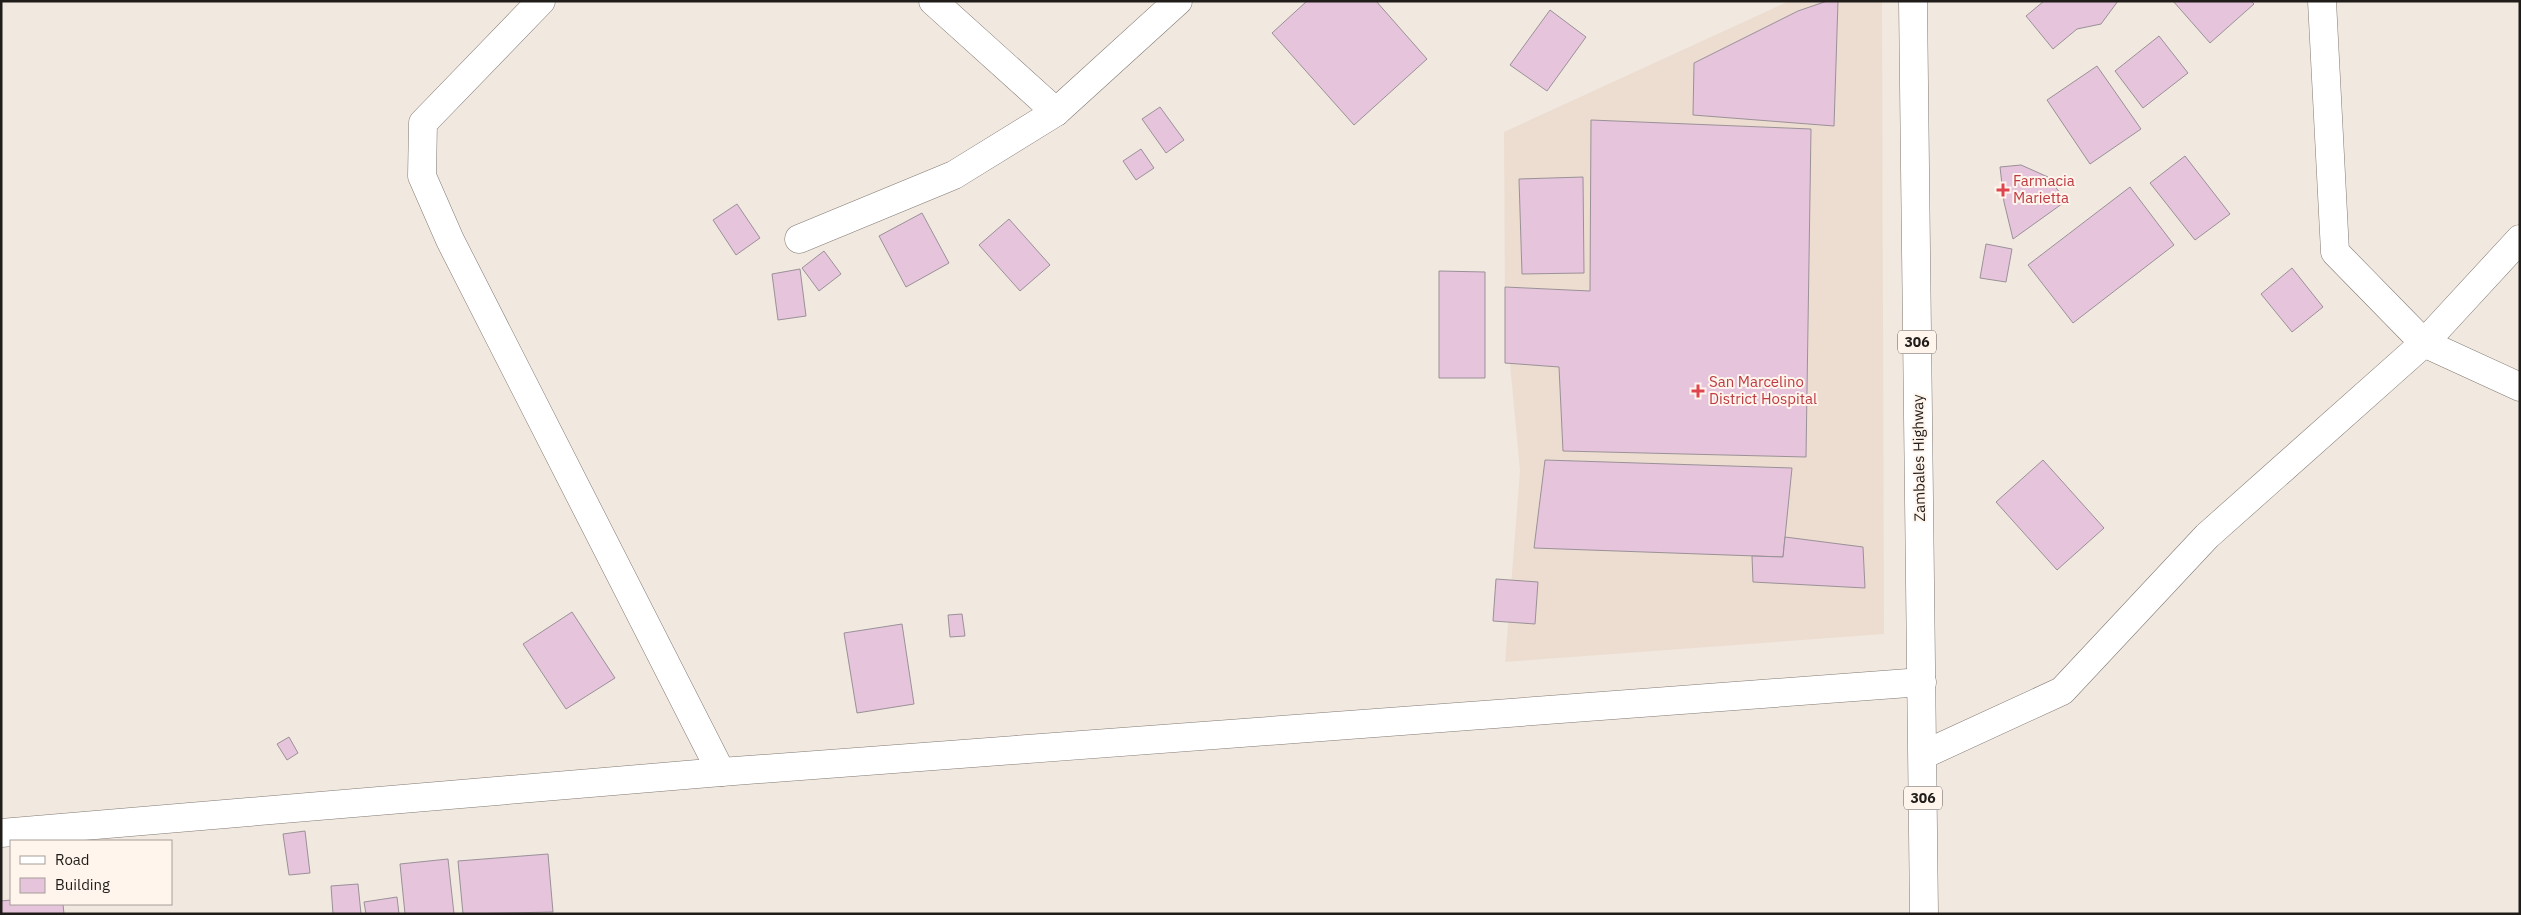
<svg xmlns="http://www.w3.org/2000/svg" width="2521" height="915" font-family="'IBM Plex Sans',sans-serif">
<rect width="100%" height="100%" fill="#f1e8e0"/>
<path fill="#edddd0" d="M1789,1H1882L1884,634L1505,662L1520,471L1505,311L1504,132Z"/>
<g fill="#e5c4dc" stroke="#9a9197">
<path d="M1307,1H1376L1427,59L1354,125L1272,33Z"/>
<path d="M1827,1H1838L1834,126L1693,115L1694,63L1798,11Z"/>
<path d="M2044,1H2118L2101,24L2077,29L2053,49L2026,16Z"/>
<path d="M2173,1H2251L2254,4L2210,43Z"/>
<path d="M1550,10L1586,37L1547,91L1510,65Z"/>
<path d="M2159,36L2188,73L2143,108L2115,71Z"/>
<path d="M2097,66L2141,129L2090,164L2047,100Z"/>
<path d="M1160,107L1184,140L1166,153L1142,119Z"/>
<path d="M1591,120L1811,129L1806,457L1563,451L1559,367L1505,363V287L1590,291Z"/>
<path d="M1141,149L1154,168L1136,180L1123,161Z"/>
<path d="M2185,156L2230,214L2195,240L2150,183Z"/>
<path d="M2021,165L2048,177L2066,201L2013,239L2004,202L2000,167Z"/>
<path d="M1583,177L1584,273L1522,274L1519,179Z"/>
<path d="M2130,187L2174,245L2073,323L2028,265Z"/>
<path d="M737,204L760,238L736,255L713,220Z"/>
<path d="M922,213L949,263L906,287L879,236Z"/>
<path d="M1009,219L1050,265L1020,291L979,245Z"/>
<path d="M1986,244L2012,249L2006,282L1980,278Z"/>
<path d="M824,251L841,274L819,291L802,268Z"/>
<path d="M2292,268L2323,307L2292,332L2261,294Z"/>
<path d="M800,269L806,316L778,320L772,274Z"/>
<path d="M1439,271L1485,272V378H1439Z"/>
<path d="M1545,460L1792,468L1783,557L1534,548Z"/>
<path d="M2043,460L2104,528L2057,570L1996,502Z"/>
<path d="M1785,537L1863,547L1865,588L1753,582L1752,556L1783,557Z"/>
<path d="M1496,579L1538,582L1535,624L1493,621Z"/>
<path d="M572,612L615,678L566,709L523,644Z"/>
<path d="M962,614L965,636L950,637L948,615Z"/>
<path d="M902,624L914,704L857,713L844,633Z"/>
<path d="M289,737L298,753L287,760L277,744Z"/>
<path d="M305,831L310,873L289,875L283,834Z"/>
<path d="M548,854L553,912L463,914L458,861Z"/>
<path d="M448,859L454,914H405L400,864Z"/>
<path d="M358,884L361,914H333L331,886Z"/>
<path d="M397,897L399,914H366L364,902Z"/>
<path d="M11,900V904H63L64,914H1V901Z"/>
</g>
<g fill="none" stroke-linecap="round" stroke-linejoin="round">
<defs>
<g id="minor">
<path d="M541,1L423,123L422,176L450,240L721,772"/>
<path d="M933,1L1056,112L1178,1"/>
<path d="M2322,1L2335,252L2424,343L2520,387"/>
<path d="M799,239L954,175L1056,112"/>
<path d="M1923,755L2062,691L2207,536L2424,343L2520,239"/>
<path d="M1,833L721,772L1922,682"/>
</g>
<path id="major" d="M1913,1L1924,914"/>
</defs>
<use href="#minor" stroke="#817972" stroke-width="29"/>
<use href="#major" stroke="#817972" stroke-width="29"/>
<use href="#minor" stroke="#fff" stroke-width="28"/>
<use href="#major" stroke="#fff" stroke-width="28"/>
</g>
<g fill="#e0444e" stroke="#fff5ed" stroke-width="2">
<path d="M2000.5 182.5h5v5h5v5h-5v5h-5v-5h-5v-5h5z"/>
<path d="M1695.5 383.5h5v5h5v5h-5v5h-5v-5h-5v-5h5z"/>
</g>
<g text-anchor="middle" stroke-width="4" stroke-linejoin="round" paint-order="stroke">
<g fill="#fff5ed" stroke="#625d59" stroke-width="1">
<rect x="1898" y="330.5" width="38" height="23" rx="4"/>
<rect x="1904" y="786.5" width="38" height="23" rx="4"/>
</g>
<g font-size="14" font-weight="bold" fill="#1f1c19">
<text x="1917" y="347">306</text>
<text x="1923" y="803">306</text>
</g>
<g font-size="15" fill="#be3a42" stroke="#fff5ed" text-anchor="start">
<text x="2013" y="186">Farmacia<tspan x="2013" dy="17">Marietta</tspan></text>
<text x="1709" y="387">San Marcelino<tspan x="1709" dy="17">District Hospital</tspan></text>
</g>
<g font-size="15" fill="#1f1c19" stroke="#fff5ed">
<text transform="translate(1919 458) rotate(-91)" y="5">Zambales Highway</text>
</g>
</g>
<rect width="2521" height="915" fill="none" stroke="#1f1c19" stroke-width="5"/>
<rect x="10" y="840" width="162" height="65" fill="#fff5ed" stroke="#a59e98"/>
<rect x="20" y="856" width="25" height="8" fill="#ffffff" stroke="#a59e98"/>
<text x="55" y="865" font-size="15" fill="#1f1c19">Road</text>
<rect x="20" y="878" width="25" height="15" fill="#e5c4dc" stroke="#a59e98"/>
<text x="55" y="890" font-size="15" fill="#1f1c19">Building</text>
</svg>
